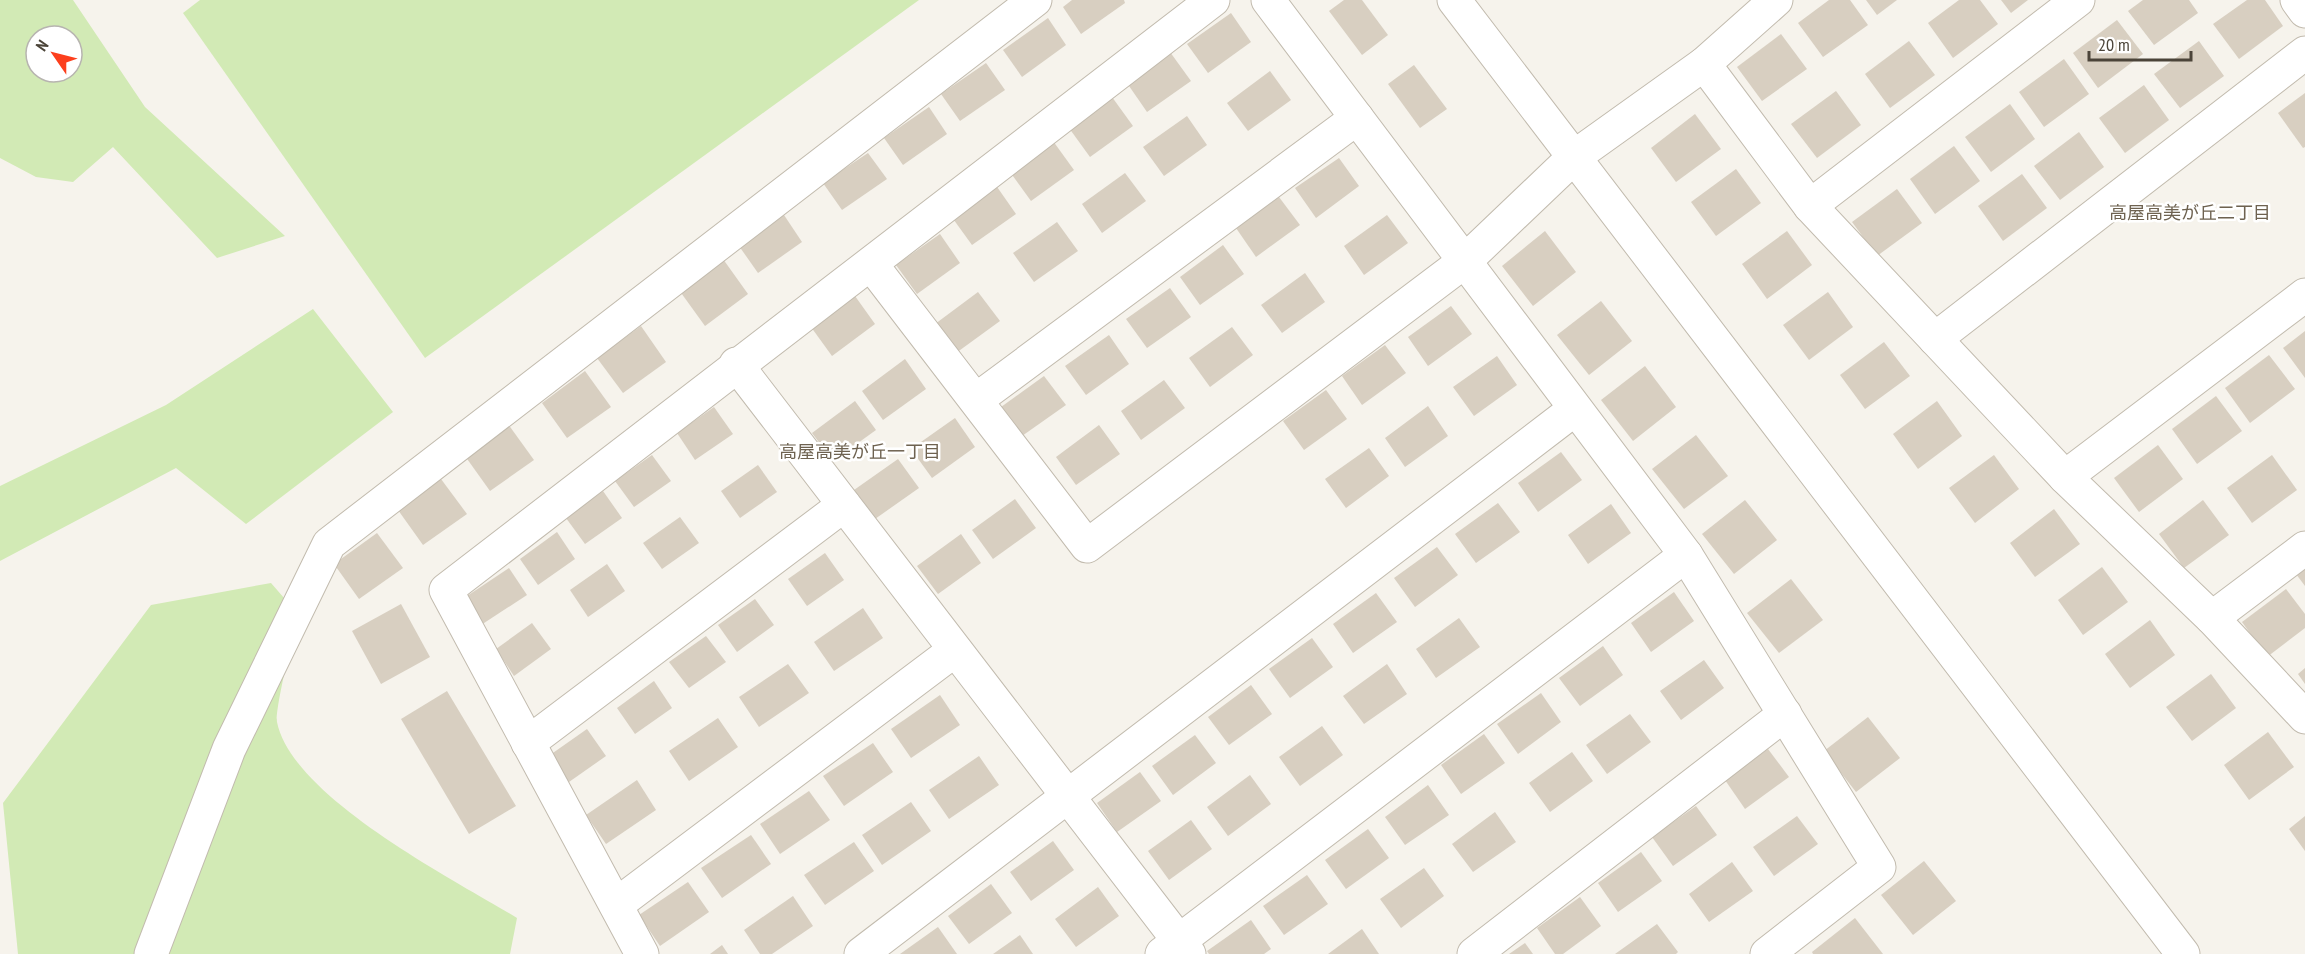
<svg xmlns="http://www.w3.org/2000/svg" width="2305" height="954" font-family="'PT Sans Narrow','Noto Sans JP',sans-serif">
<rect width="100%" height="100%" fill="#f6f3ec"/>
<g fill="#d2eab5" fill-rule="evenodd">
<path d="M0,0H73L145,107L285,236L217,258L113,147L73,182L36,177L0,158ZM36,36H72V72H36Z"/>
<path d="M200,0H919L425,358L183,13Z"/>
<path d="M313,309L393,412L246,524L176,468L0,561V486L166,405Z"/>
<path d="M271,583L298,614C294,632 275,709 277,722C292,797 453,879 517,918L510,954H18L3,803L151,605Z"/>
</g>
<g fill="#d8cfc1">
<path d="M1072,0H1124L1125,3L1081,34L1063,7Z"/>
<path d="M1344,0H1362L1388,35L1362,55L1329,11Z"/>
<path d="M1829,0H1850L1868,25L1823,57L1798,23Z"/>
<path d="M1866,0H1897L1877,15Z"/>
<path d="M1959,0H1980L1998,24L1953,58L1928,23Z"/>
<path d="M2001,0H2028L2011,13Z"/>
<path d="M2143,0H2189L2198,13L2154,45L2128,11Z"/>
<path d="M2247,0H2265L2283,26L2239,59L2213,24Z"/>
<path d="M1231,13L1251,42L1208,73L1187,44Z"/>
<path d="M1048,18L1066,45L1022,77L1003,50Z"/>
<path d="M2117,20L2143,54L2098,88L2073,53Z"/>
<path d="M1781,34L1807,69L1762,101L1737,67Z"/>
<path d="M1909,41L1935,75L1890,108L1865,74Z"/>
<path d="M2199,41L2224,76L2180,108L2154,74Z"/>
<path d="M1170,52L1191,81L1147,112L1127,83Z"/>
<path d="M2064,59L2089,94L2044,127L2019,92Z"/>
<path d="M986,63L1005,90L960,121L941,94Z"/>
<path d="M1414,65L1447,109L1420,128L1388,84Z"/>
<path d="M1270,71L1291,100L1248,131L1227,103Z"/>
<path d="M2144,85L2169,120L2125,153L2099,118Z"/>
<path d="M1836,91L1861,125L1817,158L1791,124Z"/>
<path d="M2305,93V147L2303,148L2278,113Z"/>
<path d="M1112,97L1133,126L1090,157L1069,128Z"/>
<path d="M2010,104L2035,139L1991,172L1965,137Z"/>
<path d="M929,107L947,134L903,165L884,138Z"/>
<path d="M1695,114L1721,149L1676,182L1651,148Z"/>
<path d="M1187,116L1207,145L1164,176L1143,147Z"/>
<path d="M2079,132L2104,167L2060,200L2034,166Z"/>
<path d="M1053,141L1074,170L1031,201L1010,172Z"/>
<path d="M1954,146L1980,181L1935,214L1910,179Z"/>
<path d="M868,153L887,179L842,210L823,183Z"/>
<path d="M1339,158L1359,186L1316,218L1295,188Z"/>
<path d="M1736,169L1761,203L1716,236L1691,202Z"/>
<path d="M1125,173L1146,201L1102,233L1082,204Z"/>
<path d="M2022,174L2047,208L2003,241L1978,206Z"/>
<path d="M995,184L1016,214L972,245L951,216Z"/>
<path d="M1897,189L1922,223L1877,256L1852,222Z"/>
<path d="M1279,197L1300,225L1256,257L1236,228Z"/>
<path d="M784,215L802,242L758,273L739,246Z"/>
<path d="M1387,215L1408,243L1364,275L1344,246Z"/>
<path d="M1057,222L1078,251L1034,282L1013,253Z"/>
<path d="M1545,231L1576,272L1533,306L1502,266Z"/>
<path d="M1787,231L1812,265L1767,299L1742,264Z"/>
<path d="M940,234L960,263L917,294L896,265Z"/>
<path d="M1223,245L1244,274L1200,305L1180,277Z"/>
<path d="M723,259L748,294L705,326L679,290Z"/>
<path d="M1305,273L1325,302L1282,333L1261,305Z"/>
<path d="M1170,288L1191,317L1147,348L1126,319Z"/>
<path d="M978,292L1000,321L956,353L935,324Z"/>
<path d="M1828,292L1853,327L1809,360L1783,325Z"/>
<path d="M855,296L875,324L832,356L811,327Z"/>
<path d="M1601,301L1632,341L1589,375L1557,335Z"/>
<path d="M1451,306L1472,334L1428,366L1408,337Z"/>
<path d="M641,326L666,362L623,393L597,358Z"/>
<path d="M1232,327L1253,355L1210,387L1189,358Z"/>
<path d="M2305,331V378L2283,348Z"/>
<path d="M1109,335L1129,364L1086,395L1065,366Z"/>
<path d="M1884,342L1910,376L1865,409L1840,375Z"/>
<path d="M1385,345L1406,373L1362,405L1342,376Z"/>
<path d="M2269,355L2295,389L2250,423L2225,388Z"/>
<path d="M1497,356L1517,385L1474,416L1453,387Z"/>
<path d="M905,359L926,389L883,420L862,391Z"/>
<path d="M1645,366L1676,407L1633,441L1601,400Z"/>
<path d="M585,371L611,407L567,438L542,403Z"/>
<path d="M1044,376L1066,405L1022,436L1001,407Z"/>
<path d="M1164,380L1185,408L1141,440L1121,411Z"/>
<path d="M1326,390L1347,419L1304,450L1283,421Z"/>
<path d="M2216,396L2242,431L2197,464L2172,429Z"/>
<path d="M855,401L876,430L833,461L812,433Z"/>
<path d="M1937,401L1962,436L1918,469L1893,434Z"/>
<path d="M1428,406L1448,436L1405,467L1385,438Z"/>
<path d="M714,407L733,434L695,460L677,433Z"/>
<path d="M955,418L975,447L932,478L911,449Z"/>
<path d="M508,424L534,460L490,491L465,456Z"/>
<path d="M1099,425L1120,454L1076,485L1056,457Z"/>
<path d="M1696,435L1728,476L1684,509L1652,469Z"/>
<path d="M2158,445L2183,479L2139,512L2114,478Z"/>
<path d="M1369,448L1389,476L1346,508L1325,479Z"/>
<path d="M1561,452L1582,480L1538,512L1518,483Z"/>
<path d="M652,455L671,481L634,507L615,481Z"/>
<path d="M1994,455L2019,489L1975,523L1949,488Z"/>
<path d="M2272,455L2297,490L2252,523L2227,488Z"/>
<path d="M898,459L919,488L875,519L854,490Z"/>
<path d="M758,465L777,492L740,518L721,491Z"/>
<path d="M441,479L467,514L423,545L398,510Z"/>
<path d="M603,491L622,518L585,544L566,518Z"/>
<path d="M1015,499L1036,528L993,559L972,530Z"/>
<path d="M1745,500L1777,540L1734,574L1702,534Z"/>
<path d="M2203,500L2229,535L2184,568L2159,534Z"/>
<path d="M1498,503L1520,532L1476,563L1455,534Z"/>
<path d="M1611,504L1631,533L1588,564L1568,535Z"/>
<path d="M2054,509L2080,544L2035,577L2010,543Z"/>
<path d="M680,517L699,543L662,569L643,543Z"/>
<path d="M557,532L575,559L538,585L520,559Z"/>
<path d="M377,533L403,568L359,599L334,564Z"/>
<path d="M961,534L981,563L938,594L917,566Z"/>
<path d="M1437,547L1458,575L1415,607L1394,578Z"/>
<path d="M825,553L844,580L807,606L788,579Z"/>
<path d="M607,564L625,591L588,617L570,590Z"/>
<path d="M2102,567L2128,602L2083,635L2058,600Z"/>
<path d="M2305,567V586L2296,574Z"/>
<path d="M509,568L527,595L481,625L464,598Z"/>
<path d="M1791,579L1823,620L1779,653L1747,613Z"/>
<path d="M2286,589L2305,614V628L2267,657L2242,622Z"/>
<path d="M1674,592L1694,621L1651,652L1631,623Z"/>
<path d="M1376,593L1397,622L1353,653L1333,624Z"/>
<path d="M755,599L774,625L737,652L718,625Z"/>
<path d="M401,604L430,657L381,684L352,631Z"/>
<path d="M863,608L883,638L834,671L814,642Z"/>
<path d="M1459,618L1480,647L1436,678L1416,649Z"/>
<path d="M2150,620L2175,655L2130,688L2105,654Z"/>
<path d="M532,623L551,649L514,676L496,649Z"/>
<path d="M706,636L726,662L689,688L669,662Z"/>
<path d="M1312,638L1333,667L1290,698L1269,669Z"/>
<path d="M1603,646L1623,675L1580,706L1559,678Z"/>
<path d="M1704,660L1724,688L1681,720L1660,691Z"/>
<path d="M788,664L809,693L759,727L739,697Z"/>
<path d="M1387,664L1407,694L1364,724L1343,696Z"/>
<path d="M2305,668V684L2298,674Z"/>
<path d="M2211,674L2236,708L2192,741L2166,707Z"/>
<path d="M654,681L672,708L635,734L617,708Z"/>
<path d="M1251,685L1272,714L1229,745L1208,717Z"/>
<path d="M447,691L516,806L469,834L401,719Z"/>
<path d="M1541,693L1561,722L1518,754L1497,724Z"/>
<path d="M940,695L960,725L911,758L891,729Z"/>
<path d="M1630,714L1651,742L1607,774L1586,745Z"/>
<path d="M1868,717L1900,758L1856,792L1824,751Z"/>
<path d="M718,718L738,747L689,781L669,751Z"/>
<path d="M1322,726L1343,755L1300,786L1279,757Z"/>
<path d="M587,729L606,756L569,782L550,755Z"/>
<path d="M2268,732L2294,767L2249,800L2224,765Z"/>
<path d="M1484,734L1505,763L1461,794L1441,765Z"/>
<path d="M1195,735L1216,763L1173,795L1152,766Z"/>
<path d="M873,743L893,772L844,806L823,776Z"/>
<path d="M1768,749L1789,777L1745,809L1725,780Z"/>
<path d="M1572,752L1593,781L1550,812L1529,783Z"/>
<path d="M979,756L999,785L949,819L929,790Z"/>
<path d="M1140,772L1161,801L1117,832L1097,803Z"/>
<path d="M1250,775L1271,804L1228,836L1207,807Z"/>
<path d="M637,780L656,810L606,844L586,815Z"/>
<path d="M1428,785L1449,815L1405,845L1385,817Z"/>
<path d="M809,791L830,820L780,854L760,824Z"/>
<path d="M911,802L931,831L882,865L862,835Z"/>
<path d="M1696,806L1717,835L1673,866L1652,837Z"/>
<path d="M1495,812L1516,842L1473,872L1452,844Z"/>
<path d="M1797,816L1818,844L1774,876L1753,847Z"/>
<path d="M2305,816V851L2289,829Z"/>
<path d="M1191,820L1212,849L1169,880L1148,851Z"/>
<path d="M1368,829L1389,858L1346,889L1325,860Z"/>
<path d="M751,835L771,864L722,898L701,868Z"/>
<path d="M1053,841L1074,870L1031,901L1010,872Z"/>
<path d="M854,842L874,871L825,905L804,875Z"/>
<path d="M1641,852L1662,881L1618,912L1598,883Z"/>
<path d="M1924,861L1956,901L1913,935L1881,895Z"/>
<path d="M1732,862L1753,891L1709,922L1689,894Z"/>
<path d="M1424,868L1444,896L1401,928L1380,899Z"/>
<path d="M1307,875L1328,904L1284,935L1263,906Z"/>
<path d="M688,882L709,912L660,946L639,915Z"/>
<path d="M991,884L1012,913L969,944L948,916Z"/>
<path d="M1098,887L1119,916L1076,947L1055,919Z"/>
<path d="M793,896L813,926L772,954H760L744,930Z"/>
<path d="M1580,897L1601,926L1563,954H1555L1537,928Z"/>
<path d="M1855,918L1883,954H1813L1812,952Z"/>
<path d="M1251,920L1271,949L1264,954H1209L1207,951Z"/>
<path d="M1657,924L1678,952L1676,954H1615Z"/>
<path d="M938,927L957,954H900Z"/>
<path d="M1362,929L1379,954H1328Z"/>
<path d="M1020,935L1033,954H993Z"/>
<path d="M1525,943L1533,954H1509Z"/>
<path d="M722,945L728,954H710Z"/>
</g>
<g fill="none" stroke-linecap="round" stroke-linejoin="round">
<defs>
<g id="minor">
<path d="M1268,0L1686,555L1879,867L1767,954"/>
<path d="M2297,0L2305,11"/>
<path d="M1704,64L1810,206L2065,477L2212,618L2305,717"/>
<path d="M1810,206L2078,0"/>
<path d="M871,264L1087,546L1465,261L1574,157L1704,64L1776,0"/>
<path d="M1935,339L2305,53"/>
<path d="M736,364L1189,954"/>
<path d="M976,400L1357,118"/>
<path d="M2065,477L2305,295"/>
<path d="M2212,618L2305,548"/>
<path d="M528,743L844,505"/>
<path d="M616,905L955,650"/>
<path d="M151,954L229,749L329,544L1035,0"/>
<path d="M642,954L446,590C701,392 958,197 1213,0"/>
<path d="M861,954L1575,409"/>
<path d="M1162,954L1686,555"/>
<path d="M1474,954L1785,714"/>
</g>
<path id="tertiary" d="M1454,0L2183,954"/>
</defs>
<use href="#minor" stroke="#c2bbae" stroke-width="35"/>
<use href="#tertiary" stroke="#c2bbae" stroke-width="35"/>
<use href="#minor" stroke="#fff" stroke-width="33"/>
<use href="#tertiary" stroke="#fff" stroke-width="33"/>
</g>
<g text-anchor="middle" stroke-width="5" stroke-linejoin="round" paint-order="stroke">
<g font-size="18" fill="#6e6250" stroke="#fff">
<text x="2190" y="219">高屋高美が丘二丁目</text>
<text x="860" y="458">高屋高美が丘一丁目</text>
</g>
</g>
<g transform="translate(54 54) rotate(305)"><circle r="28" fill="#ffffff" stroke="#b7b4b0" stroke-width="1.5"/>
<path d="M0-4.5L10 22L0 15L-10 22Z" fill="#fc3f1d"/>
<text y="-9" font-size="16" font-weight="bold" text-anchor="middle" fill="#4b4439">N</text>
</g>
<path d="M2089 51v9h102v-9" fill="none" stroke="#4b4439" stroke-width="3"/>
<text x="2098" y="51" font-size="18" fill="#4b4439" stroke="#ffffff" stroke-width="4.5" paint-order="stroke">20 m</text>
</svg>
